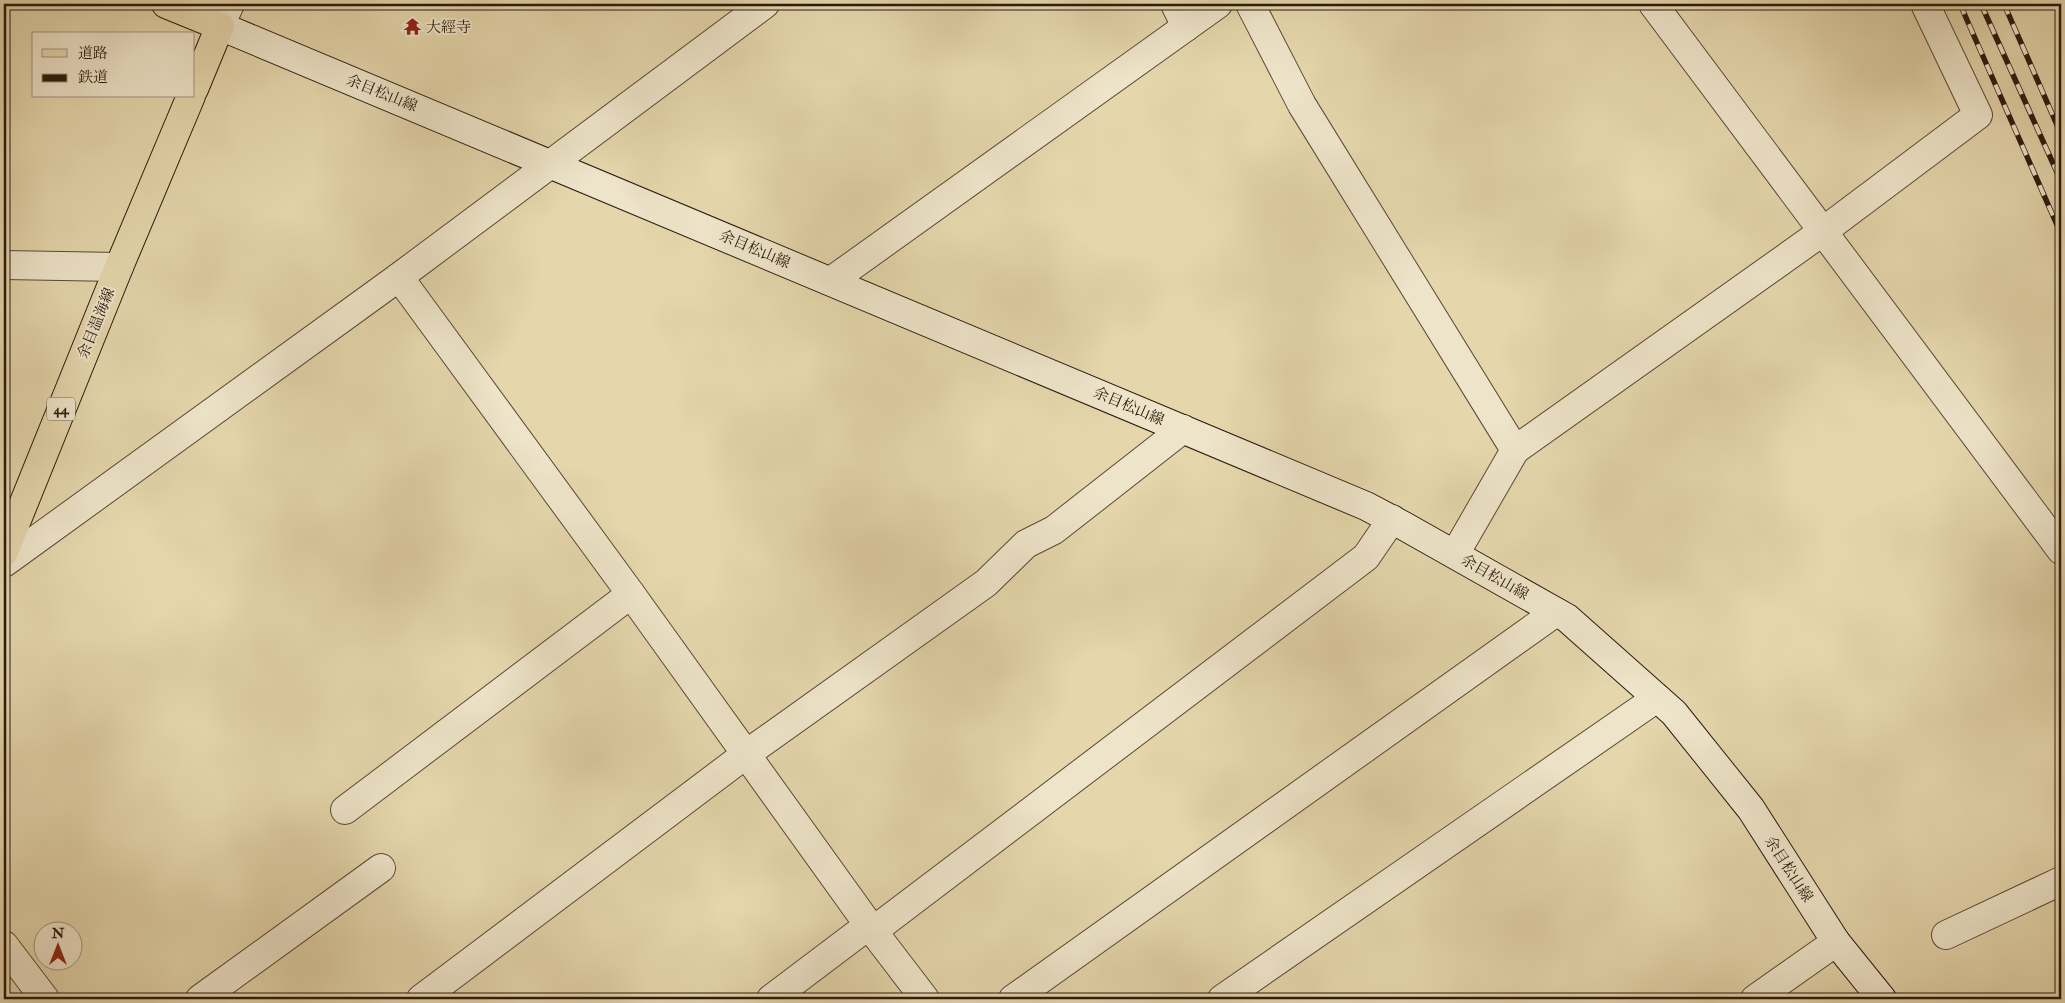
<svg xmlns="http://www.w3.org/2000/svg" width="2065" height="1003" font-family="'IM FELL Double Pica','Noto Serif JP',serif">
<rect width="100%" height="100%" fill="#e5d6ac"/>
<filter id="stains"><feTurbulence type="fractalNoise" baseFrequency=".004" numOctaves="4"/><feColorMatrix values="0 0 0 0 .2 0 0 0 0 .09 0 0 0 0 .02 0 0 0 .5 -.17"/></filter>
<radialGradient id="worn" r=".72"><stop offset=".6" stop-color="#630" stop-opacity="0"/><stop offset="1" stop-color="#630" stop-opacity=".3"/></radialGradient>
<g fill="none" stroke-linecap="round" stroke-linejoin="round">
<defs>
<g id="minor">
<path d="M1175,4L1186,27"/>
<path d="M1653,4L2061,550"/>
<path d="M4,265L119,267"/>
<path d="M399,277L631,594L873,931L925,999"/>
<path d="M831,281L1218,4"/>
<path d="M1515,450L1822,232L1978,115L1925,4"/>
<path d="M4,563L399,277L765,4"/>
<path d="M345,810L631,594"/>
<path d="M873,931L1366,557L1392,519"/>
<path d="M1946,935L2061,881"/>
<path d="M4,945L45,999"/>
<path d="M200,999L381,868"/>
<path d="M421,999L745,755L986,583L1026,544L1054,530L1183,429"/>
<path d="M771,999L869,925"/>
<path d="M1013,999L1556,612"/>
<path d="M1222,999L1657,698"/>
<path d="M1755,999L1836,942"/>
</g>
<g id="tertiary">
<path d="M1250,4L1302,105L1515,450L1455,554"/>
<path d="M220,26L230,4"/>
</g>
<path id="secondary" d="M220,26L1366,506L1404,526L1567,618L1674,713L1751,809L1836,942L1882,999"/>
<g id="primary">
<path d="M166,4L220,26L194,89"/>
<path d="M4,552L119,267L191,96"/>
</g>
</defs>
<use href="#minor" stroke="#594935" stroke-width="30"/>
<use href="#tertiary" stroke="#594935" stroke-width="30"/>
<use href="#secondary" stroke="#2a1a0d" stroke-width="30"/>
<use href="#primary" stroke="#2a1a0d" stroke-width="30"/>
<use href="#minor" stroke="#eee4c9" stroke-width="28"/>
<use href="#tertiary" stroke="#eee4c9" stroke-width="28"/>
<use href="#secondary" stroke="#eee4c9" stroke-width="28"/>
<use href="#primary" stroke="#e5d6ac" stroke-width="28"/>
<defs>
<g id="rail">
<path d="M1960,4L2061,234"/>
<path d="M1981,4L2061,181"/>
<path d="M2004,4L2061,134"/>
</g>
</defs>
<use href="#rail" stroke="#2a1a0d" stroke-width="5.5"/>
<use href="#rail" stroke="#eee4c9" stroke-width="4" stroke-dasharray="11" stroke-linecap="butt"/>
</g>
<defs>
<symbol id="temple-bare" viewBox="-9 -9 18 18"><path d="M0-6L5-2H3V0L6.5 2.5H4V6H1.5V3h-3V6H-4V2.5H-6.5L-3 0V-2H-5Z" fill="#8f2418" stroke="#eee4c9" stroke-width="2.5" paint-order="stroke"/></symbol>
</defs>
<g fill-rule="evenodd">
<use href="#temple-bare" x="400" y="14" width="25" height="25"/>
</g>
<g text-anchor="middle" stroke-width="4" stroke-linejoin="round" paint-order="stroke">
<rect fill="#eee4c9" stroke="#655745" stroke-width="1" x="47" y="397.5" width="28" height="23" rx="4"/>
<g font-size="14" font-weight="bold" fill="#2a1a0d">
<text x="61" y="414">44</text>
</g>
<g font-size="15" fill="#2a1a0d" stroke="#eee4c9" text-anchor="start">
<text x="426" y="32">大經寺</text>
</g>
<g font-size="15" fill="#2a1a0d" stroke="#eee4c9">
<text transform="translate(382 93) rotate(22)" y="5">余目松山線</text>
<text transform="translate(755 249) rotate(23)" y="5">余目松山線</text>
<text transform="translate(96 323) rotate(-68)" y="5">余目温海線</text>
<text transform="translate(1129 406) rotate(23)" y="5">余目松山線</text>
<text transform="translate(1495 577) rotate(30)" y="5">余目松山線</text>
<text transform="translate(1789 869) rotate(57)" y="5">余目松山線</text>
</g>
</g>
<rect width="2065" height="1003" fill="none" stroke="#e5d6ac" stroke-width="20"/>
<rect x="5" y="5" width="2055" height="993" fill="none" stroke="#2a1a0d" stroke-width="2.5"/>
<rect x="10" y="10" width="2045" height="983" fill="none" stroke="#2a1a0d"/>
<rect x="32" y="32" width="162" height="65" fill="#eee4c9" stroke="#a0937e"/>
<rect x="42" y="49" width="25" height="8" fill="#e5d6ac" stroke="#a0937e"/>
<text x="78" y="58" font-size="15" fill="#2a1a0d">道路</text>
<rect x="42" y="74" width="25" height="8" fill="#2a1a0d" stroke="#a0937e"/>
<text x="78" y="82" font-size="15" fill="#2a1a0d">鉄道</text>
<g transform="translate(58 946)"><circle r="24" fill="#eee4c9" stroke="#a0937e"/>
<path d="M0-4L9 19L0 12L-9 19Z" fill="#8f2418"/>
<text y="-8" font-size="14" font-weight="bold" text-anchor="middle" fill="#2a1a0d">N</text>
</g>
<rect width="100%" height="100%" filter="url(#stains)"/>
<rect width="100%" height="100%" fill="url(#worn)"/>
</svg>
